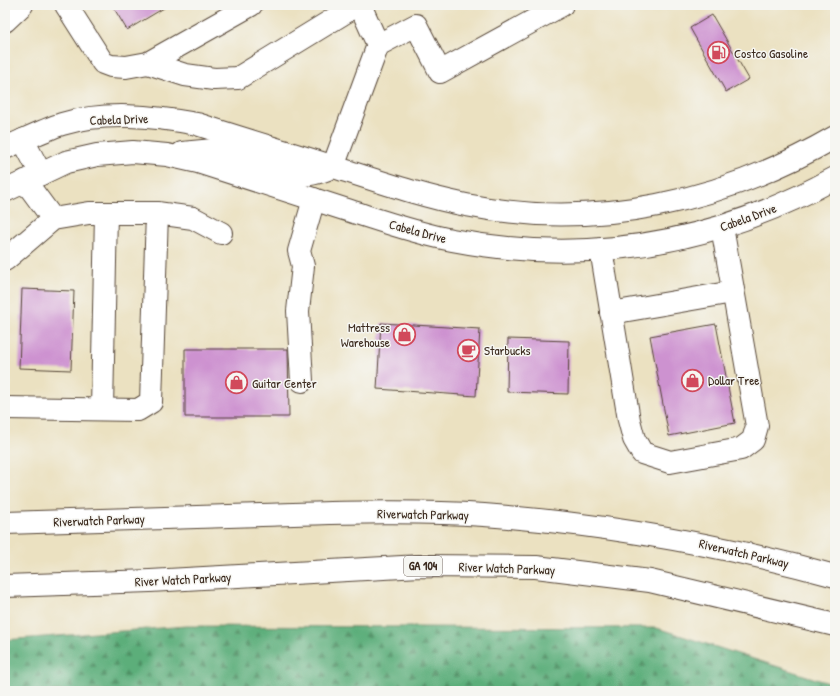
<svg xmlns="http://www.w3.org/2000/svg" width="840" height="696" font-family="'Patrick Hand',sans-serif">
<defs>
<pattern id="forest-firs" width="22" height="20" patternUnits="userSpaceOnUse"><rect width="22" height="20" fill="#5cae7a"/><path d="M5 1l3.5 6h-7zM16 11l3.5 6h-7z" fill="#4d8e63"/></pattern>
</defs>
<rect width="100%" height="100%" fill="#f6f6f2"/>
<filter id="ink" filterUnits="userSpaceOnUse"><feTurbulence type="fractalNoise" baseFrequency=".025" numOctaves="2"/><feDisplacementMap in="SourceGraphic" scale="8" xChannelSelector="R" yChannelSelector="G"/><feConvolveMatrix kernelMatrix="1 2 1 2 8 2 1 2 1" color-interpolation-filters="sRGB"/></filter>
<filter id="wash" filterUnits="userSpaceOnUse"><feTurbulence type="fractalNoise" baseFrequency=".012" numOctaves="4" result="noise"/><feDisplacementMap in="SourceGraphic" scale="16" xChannelSelector="R" yChannelSelector="G"/><feGaussianBlur stdDeviation="0.9" result="paint"/><feColorMatrix in="noise" values="0 0 0 0 0 0 0 0 0 0 0 0 0 0 0 0 0 1.4 0 .05"/><feComposite in="paint" operator="in"/></filter>
<g filter="url(#wash)">
<rect width="100%" height="100%" fill="#ebe1c1"/>
<path fill="url(#forest-firs)" stroke="#4c6c4c" d="M186,626L657,628L835,685V691H5V640Z"/>
<g id="blocks">
<g fill="#cd92d0">
<path d="M112,5H169L127,30Z"/>
<path d="M712,15L749,79L726,92L690,28Z"/>
<path d="M22,289L74,291L71,370L19,368Z"/>
<path d="M381,323L480,329L476,396L377,389Z"/>
<path d="M716,324L735,423L669,436L650,336Z"/>
<path d="M508,339L569,341L568,394L507,392Z"/>
<path d="M185,349H288L289,417H185Z"/>
</g>
</g>
</g>
<g filter="url(#ink)">
<use href="#blocks" fill-opacity="0" stroke="#554536" stroke-width="1"/>
<g fill="none" stroke-linecap="round" stroke-linejoin="round">
<defs>
<g id="minor">
<path d="M66,5L103,63L111,66L126,67L148,63L251,5"/>
<path d="M360,5L378,45"/>
<path d="M5,21L22,5"/>
<path d="M148,63L185,75L214,79L238,78L357,5"/>
<path d="M23,140L41,174"/>
<path d="M5,148C24,140 43,130 62,124C105,111 153,116 197,124C242,139 288,152 334,167C378,181 421,196 466,205C595,231 723,202 835,137"/>
<path d="M182,153L213,150L292,175C307,176 318,173 333,167L378,45L416,25L440,72L562,5"/>
<path d="M25,181L53,219"/>
<path d="M5,191L66,162L97,155L133,152L167,155L198,162C246,177 295,193 344,209C379,220 415,233 452,240C587,266 715,244 835,178"/>
<path d="M157,213L193,218L221,233"/>
<path d="M601,249L629,420L634,439L642,453L670,462L741,449L753,440L757,426L722,227"/>
<path d="M5,260L53,219L89,213H157L151,402L138,410L5,408"/>
<path d="M611,313L733,292"/>
<path d="M302,381L298,311L303,266L299,251L314,199"/>
<path d="M102,409L106,213"/>
</g>
<g id="major">
<path d="M5,523C90,520 176,518 261,515C335,513 410,510 484,515C603,524 720,544 835,576"/>
<path d="M5,586L150,581L420,566L536,567L650,581L835,625"/>
</g>
</defs>
<use href="#minor" stroke="#554536" stroke-width="24"/>
<use href="#major" stroke="#554536" stroke-width="24"/>
<use href="#minor" stroke="#fff" stroke-width="22"/>
<use href="#major" stroke="#fff" stroke-width="22"/>
</g>
</g>
<defs>
<symbol id="fuel-ring" viewBox="-11 -11 22 22"><circle r="9.5" fill="#f6f6f2" stroke="#d1495b" stroke-width="1.5"/><path d="M-5.5-6h7V0h2V4h1.3V-2.5L3-4.5l.8-.8L6-3V5H2.5V1h-1V6h-7ZM-4.2-4.7v3.2H.2V-4.7Z" fill="#d1495b"/></symbol>
<symbol id="shop-ring" viewBox="-11 -11 22 22"><circle r="9.5" fill="#f6f6f2" stroke="#d1495b" stroke-width="1.5"/><path d="M-5-2.5h2.3a2.7 3.5 0 0 1 5.4 0H5L5.5 6h-11ZM-1.5-2.5h3a1.5 2.3 0 0 0-3 0Z" fill="#d1495b"/></symbol>
<symbol id="cafe-ring" viewBox="-11 -11 22 22"><circle r="9.5" fill="#f6f6f2" stroke="#d1495b" stroke-width="1.5"/><path d="M-5.5-4.5H6V0H3Q3 3.5 0 3.5H-2.5Q-5.5 3.5-5.5 0ZM3-3.2v2h1.7v-2ZM-6 4.5H4V6H-6Z" fill="#d1495b"/></symbol>
</defs>
<g fill-rule="evenodd">
<use href="#fuel-ring" x="706" y="40" width="25" height="25"/>
<use href="#shop-ring" x="392" y="322" width="25" height="25"/>
<use href="#cafe-ring" x="456" y="338" width="25" height="25"/>
<use href="#shop-ring" x="680" y="368" width="25" height="25"/>
<use href="#shop-ring" x="224" y="370" width="25" height="25"/>
</g>
<g text-anchor="middle" stroke-width="3" stroke-linejoin="round" paint-order="stroke">
<rect fill="#f6f6f2" stroke="#73675e" stroke-width="1" x="404" y="556" width="38" height="20" rx="3"/>
<g font-size="12" font-weight="bold" fill="#3b2a1e">
<text x="423" y="570">GA 104</text>
</g>
<g font-size="13" fill="#3b2a1e" stroke="#f6f6f2" text-anchor="start">
<text x="734" y="58">Costco Gasoline</text>
<text x="390" y="332" text-anchor="end">Mattress<tspan x="390" dy="15">Warehouse</tspan></text>
<text x="484" y="355">Starbucks</text>
<text x="708" y="385">Dollar Tree</text>
<text x="252" y="388">Guitar Center</text>
</g>
<g font-size="13" fill="#3b2a1e" stroke="#f6f6f2">
<text transform="translate(119 119) rotate(-2)" y="5">Cabela Drive</text>
<text transform="translate(748 217) rotate(-20)" y="5">Cabela Drive</text>
<text transform="translate(418 231) rotate(15)" y="5">Cabela Drive</text>
<text transform="translate(423 514) rotate(1)" y="5">Riverwatch Parkway</text>
<text transform="translate(99 520) rotate(-2)" y="5">Riverwatch Parkway</text>
<text transform="translate(744 553) rotate(13)" y="5">Riverwatch Parkway</text>
<text transform="translate(507 568) rotate(2)" y="5">River Watch Parkway</text>
<text transform="translate(183 579) rotate(-3)" y="5">River Watch Parkway</text>
</g>
</g>
<rect width="840" height="696" fill="none" stroke="#f6f6f2" stroke-width="20"/>
</svg>
